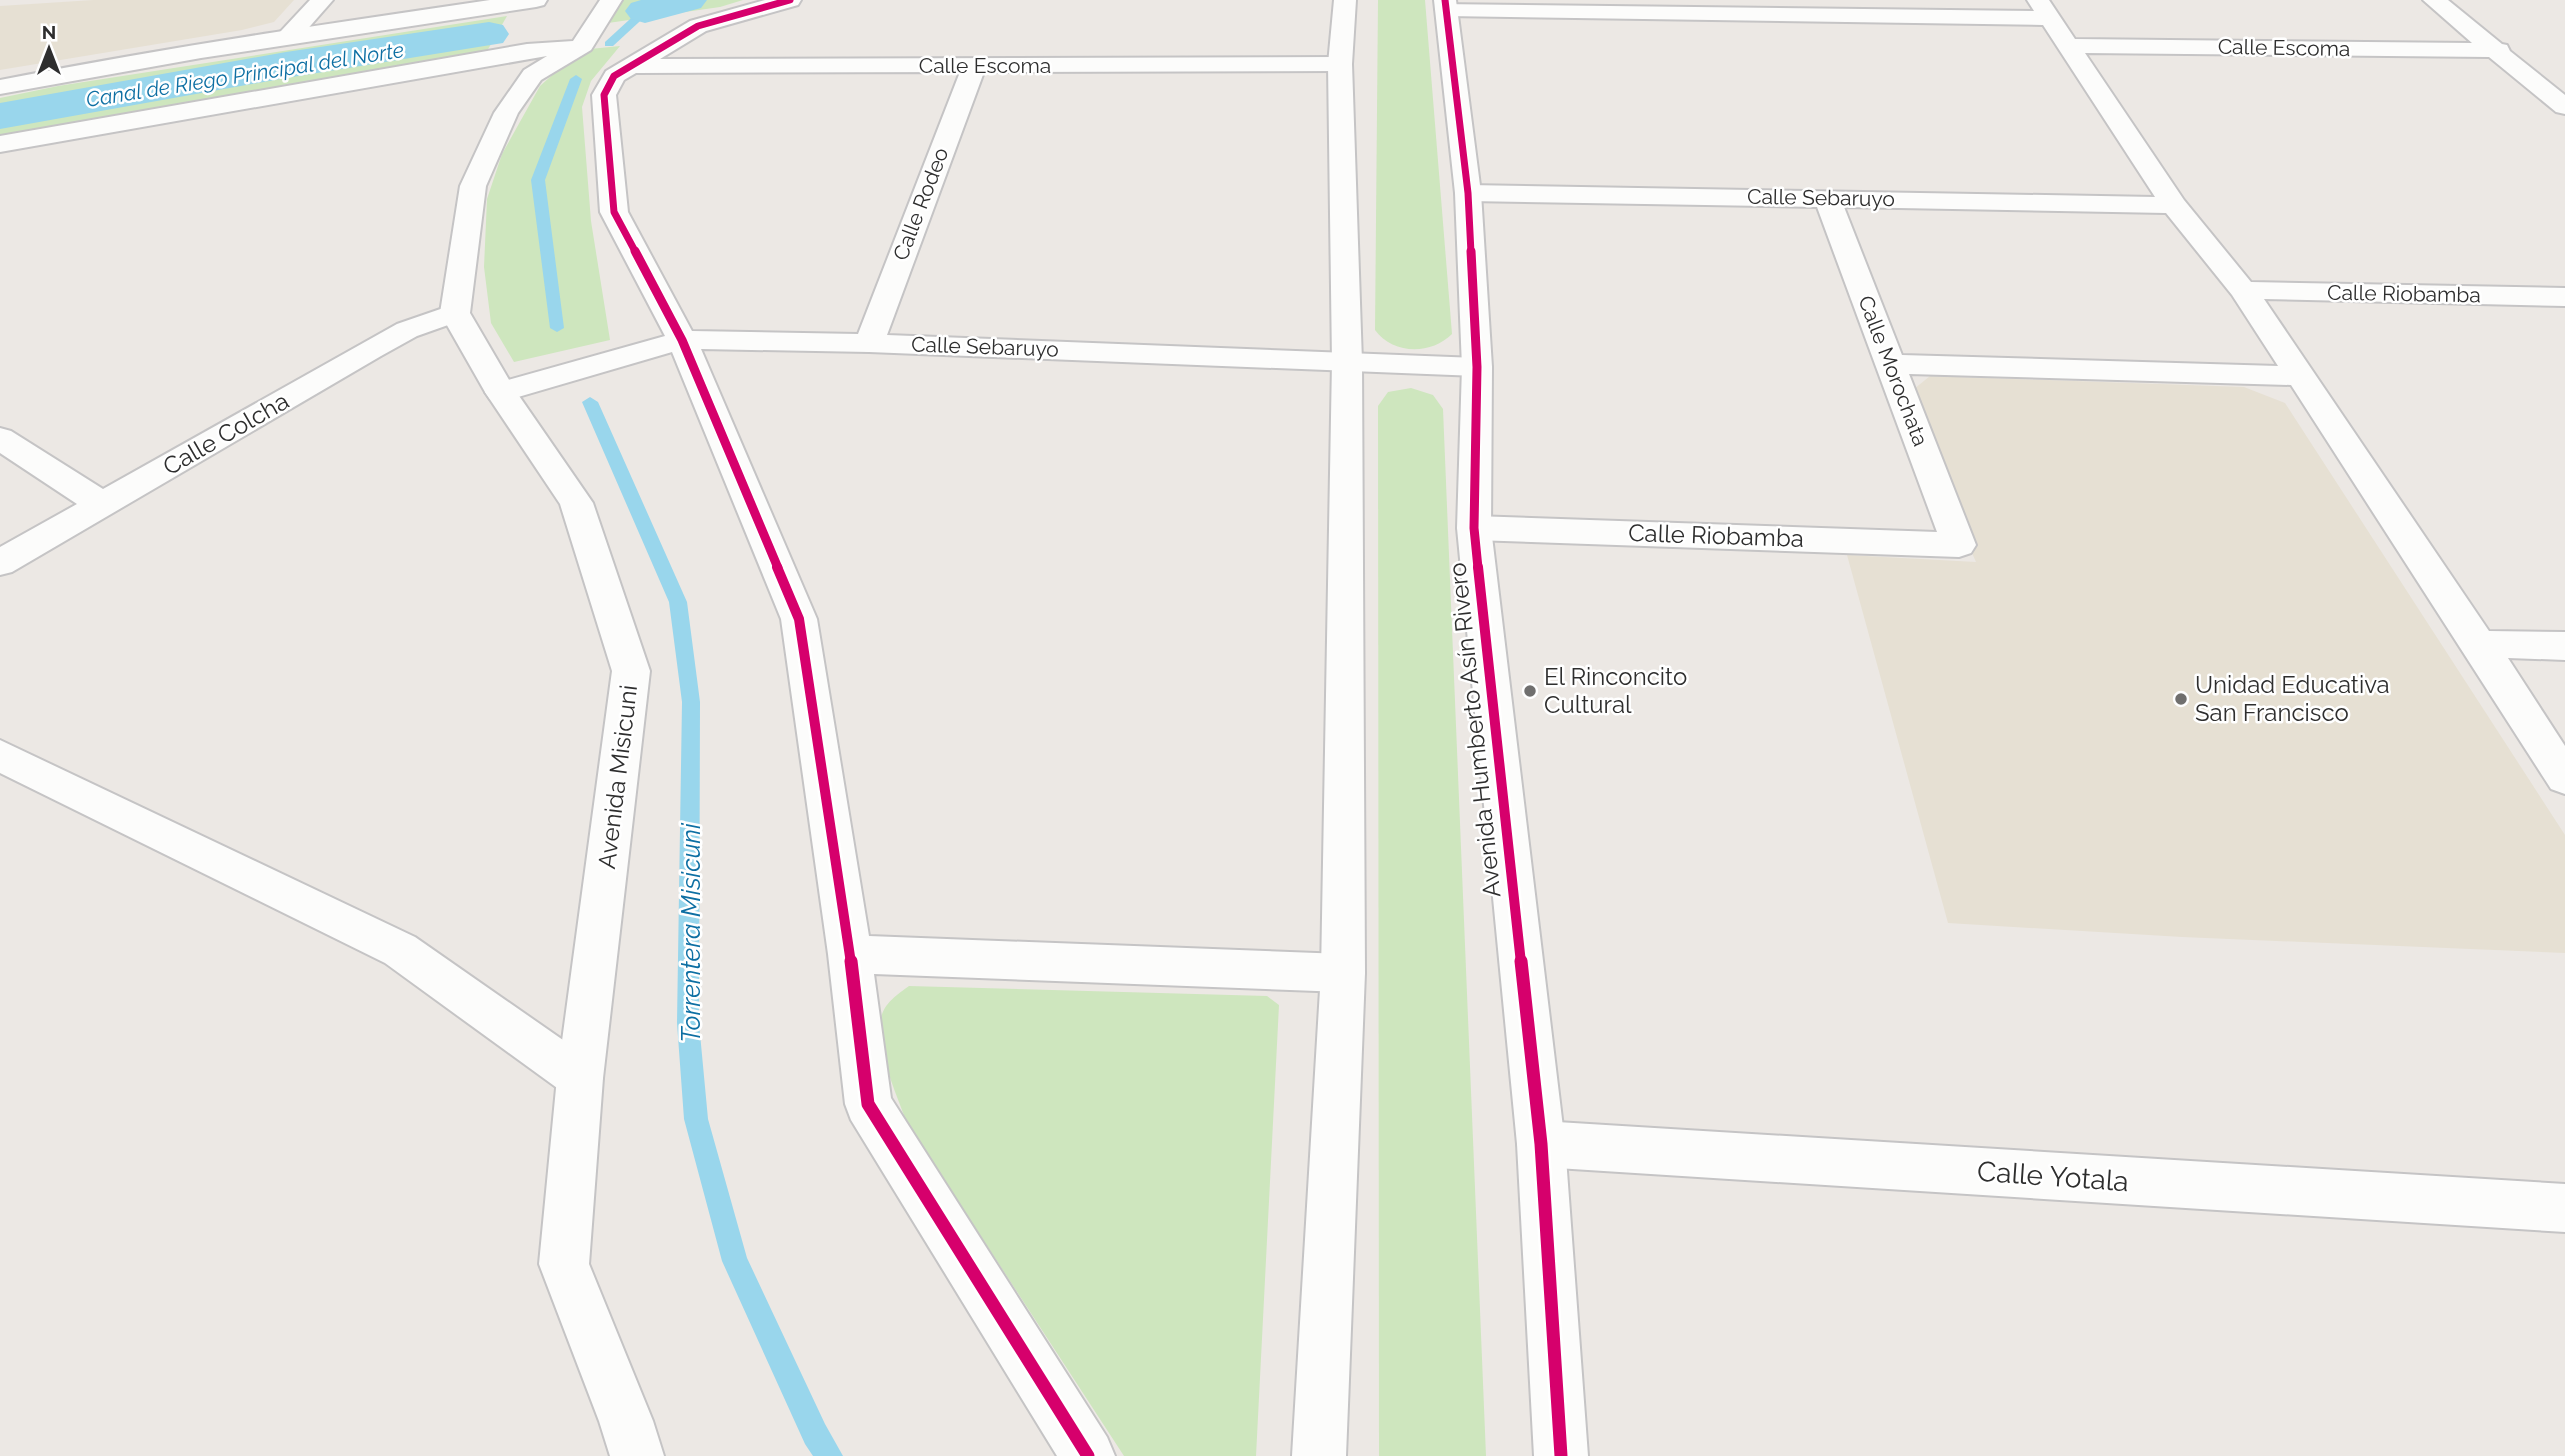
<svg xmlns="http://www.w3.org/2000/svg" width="2565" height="1456" font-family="Raleway,sans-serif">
<rect width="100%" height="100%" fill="#ece8e4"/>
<g fill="#e6e0d3">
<path d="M93,0H294L274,22L242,30L0,70V6Z"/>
<path d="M1930,376L2244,387L2285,403L2565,835V953L2182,937L1948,923L1847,555L1976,562L1903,398Z"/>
</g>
<g fill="#cee6be">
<path d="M623,0H743L720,7L608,23Z"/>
<path d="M1378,0H1425L1452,334C1431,355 1393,355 1375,330Z"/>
<path d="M507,16L487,51L0,136V98L58,86Z"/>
<path d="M620,46L591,81L582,107L591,221L610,340L514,362L491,323L484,267L487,199L502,154L540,86L580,50Z"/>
<path d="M1411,388L1433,395L1443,409L1486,1456H1379L1378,406L1388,392Z"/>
<path d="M909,986L1267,996L1279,1005L1256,1456H1124L907,1123C897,1095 875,1047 881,1018C884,1003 898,994 909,986Z"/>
</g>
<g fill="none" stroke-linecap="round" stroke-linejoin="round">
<g fill="#99d6ec" fill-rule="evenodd">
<path d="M641,9L651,11L613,46H605V42Z"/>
<path d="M576,75L582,79L545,180L564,328L557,332L550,328L531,180L570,79Z"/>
<path d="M590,397L598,402L687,602L700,702L699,1023L708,1119L747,1258L825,1424L843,1456H813L805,1444L722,1261L684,1119L677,1023L682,702L669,602L582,402Z"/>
</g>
<g fill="#99d6ec" fill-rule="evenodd">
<path d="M641,0H707L701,8L645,23L631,19L625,11L631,3Z"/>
<path d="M489,22L503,25L509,34L503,43L286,78L0,129V103L286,52Z"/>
</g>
<defs>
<g id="street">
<path d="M310,0H333L297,41H281L277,36L281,31Z"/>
<path d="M765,0H801L798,5L706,31L660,59L1340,57L1348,59L1352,64L1348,69L1340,71L984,72L887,335L1477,358L1488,360L1492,367L1488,374L1477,376L869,352L701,349L817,619L869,936L1343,954L1359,959L1365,973L1359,987L1343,992L874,974L891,1098L1107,1437L1115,1456H1057L851,1120L845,1104L828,954L781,619L672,352L501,402L490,399L485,392L490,385L665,336L600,212L592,95L606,71L690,21ZM960,72L858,334L692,331L628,212L616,95L624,80L636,73Z"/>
<path d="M2027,0H2049L2075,39L2472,43L2423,0H2448L2502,44L2507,45L2510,51L2565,95V114L2556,112L2489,57L2085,53L2184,200L2251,282L2565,288V306L2264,299L2489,631L2565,632V660L2508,658L2565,746V794L2551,789L2291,385L1909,374L1976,545L1971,553L1959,557L1474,540L1462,536L1457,528L1462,520L1474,516L1937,532L1817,207L1468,201L1459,199L1455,193L1459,187L1468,185L2155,197L2043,25L1446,16L1438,14L1435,9L1438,4L2034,11ZM1844,207L2166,213L2232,295L2278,366L1902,355Z"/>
<path d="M455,304L465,307L470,313L465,319L417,336L381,356L12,572L0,575V547L77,504L0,453V428L11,431L103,489L397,324Z"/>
<path d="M0,740L415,937L596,1063L603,1078L596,1093L580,1100L564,1093L385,963L0,773Z"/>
<path d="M1541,1121L2565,1184V1232L1541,1167L1524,1160L1517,1144L1524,1128Z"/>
</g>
<g id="secondary">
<path d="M490,0H547L544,5L536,7L201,58L0,94V80C162,48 326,24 490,0Z"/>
<path d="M600,0H622L591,50L541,80L518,113L486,186L470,313L515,390L593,503L650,671L603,1078L589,1264L653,1421L664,1456H610L599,1421L539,1264L557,1078L612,671L560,504L485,392L440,313L460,186L494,113L524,70L547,56L0,152V136L527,44L573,41Z"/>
<path d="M1334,0H1356L1352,64L1362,362L1365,973L1346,1456H1292L1321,973L1332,362L1328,64Z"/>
<path d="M1434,0H1456L1481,193L1492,367L1491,528L1565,1144L1588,1456H1534L1517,1144L1457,528L1462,367L1455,193Z"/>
</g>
</defs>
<use href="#street" stroke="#c5c4c5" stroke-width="4"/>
<use href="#secondary" stroke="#c5c4c5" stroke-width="4"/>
<use href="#street" fill="#fcfcfb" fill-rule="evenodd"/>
<use href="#secondary" fill="#fcfcfb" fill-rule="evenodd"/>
<defs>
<g id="cycleway-far3">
<path d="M1445,0L1468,193L1471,253"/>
<path d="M636,253L614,212L604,95L614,76L698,26L790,0"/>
</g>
<g id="cycleway-far2">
<path d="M635,251L682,340L778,568"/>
<path d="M1471,251L1477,367L1474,528L1478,568"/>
</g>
<g id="cycleway-far1">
<path d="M777,567L799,619L851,963"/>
<path d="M1478,567L1521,963"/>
</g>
<g id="cycleway">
<path d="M851,961L868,1104L1088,1456"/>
<path d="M1521,961L1541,1144L1561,1456"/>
</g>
</defs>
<use href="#cycleway-far3" stroke="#fff" stroke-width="10"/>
<use href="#cycleway-far2" stroke="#fff" stroke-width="12"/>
<use href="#cycleway-far1" stroke="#fff" stroke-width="15"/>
<use href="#cycleway" stroke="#fff" stroke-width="18"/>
<use href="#cycleway-far3" stroke="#d6006c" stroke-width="7"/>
<use href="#cycleway-far2" stroke="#d6006c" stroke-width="9"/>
<use href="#cycleway-far1" stroke="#d6006c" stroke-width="10"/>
<use href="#cycleway" stroke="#d6006c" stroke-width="13"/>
</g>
<g fill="#706f6e" stroke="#fff" stroke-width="2.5">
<circle cx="1530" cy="691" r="7"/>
<circle cx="2181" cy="699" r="7"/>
</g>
<g text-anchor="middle" stroke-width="5" stroke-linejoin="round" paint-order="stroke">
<g font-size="21" fill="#2e2e2e" stroke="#fff">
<text transform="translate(2284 48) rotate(1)" y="7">Calle Escoma</text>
<text x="985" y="73">Calle Escoma</text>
<text transform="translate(1821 198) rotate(1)" y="7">Calle Sebaruyo</text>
<text transform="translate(921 204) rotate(-69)" y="7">Calle Rodeo</text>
<text transform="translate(2404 294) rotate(1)" y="7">Calle Riobamba</text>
<text transform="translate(985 347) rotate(2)" y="7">Calle Sebaruyo</text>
<text transform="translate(1893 371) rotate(69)" y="7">Calle Morochata</text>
</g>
<g font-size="21" font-style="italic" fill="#0d6fa3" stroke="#fff">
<text transform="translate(245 75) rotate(-9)" y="7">Canal de Riego Principal del Norte</text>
</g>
<g font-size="24" fill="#2e2e2e" stroke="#fff">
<text transform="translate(226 434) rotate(-30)" y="8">Calle Colcha</text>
<text transform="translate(1716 536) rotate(2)" y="8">Calle Riobamba</text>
<text transform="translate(1475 730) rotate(-96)" y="8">Avenida Humberto Asín Rivero</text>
<text transform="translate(618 777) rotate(-83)" y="8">Avenida Misicuni</text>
</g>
<g font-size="24" fill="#2e2e2e" stroke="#fff" text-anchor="start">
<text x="1544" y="685">El Rinconcito<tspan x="1544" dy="28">Cultural</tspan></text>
<text x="2195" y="693">Unidad Educativa<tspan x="2195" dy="28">San Francisco</tspan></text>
</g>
<g font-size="26" font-style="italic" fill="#0d6fa3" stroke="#fff">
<text transform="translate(691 933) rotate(-90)" y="9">Torrentera Misicuni</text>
</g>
<g font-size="28" fill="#2e2e2e" stroke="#fff">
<text transform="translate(2053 1176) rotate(4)" y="10">Calle Yotala</text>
</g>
</g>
<g transform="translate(49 49)" stroke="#ffffff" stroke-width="5" paint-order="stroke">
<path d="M0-5L12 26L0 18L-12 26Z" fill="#2e2e2e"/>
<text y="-10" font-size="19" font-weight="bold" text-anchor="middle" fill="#2e2e2e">N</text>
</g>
</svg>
